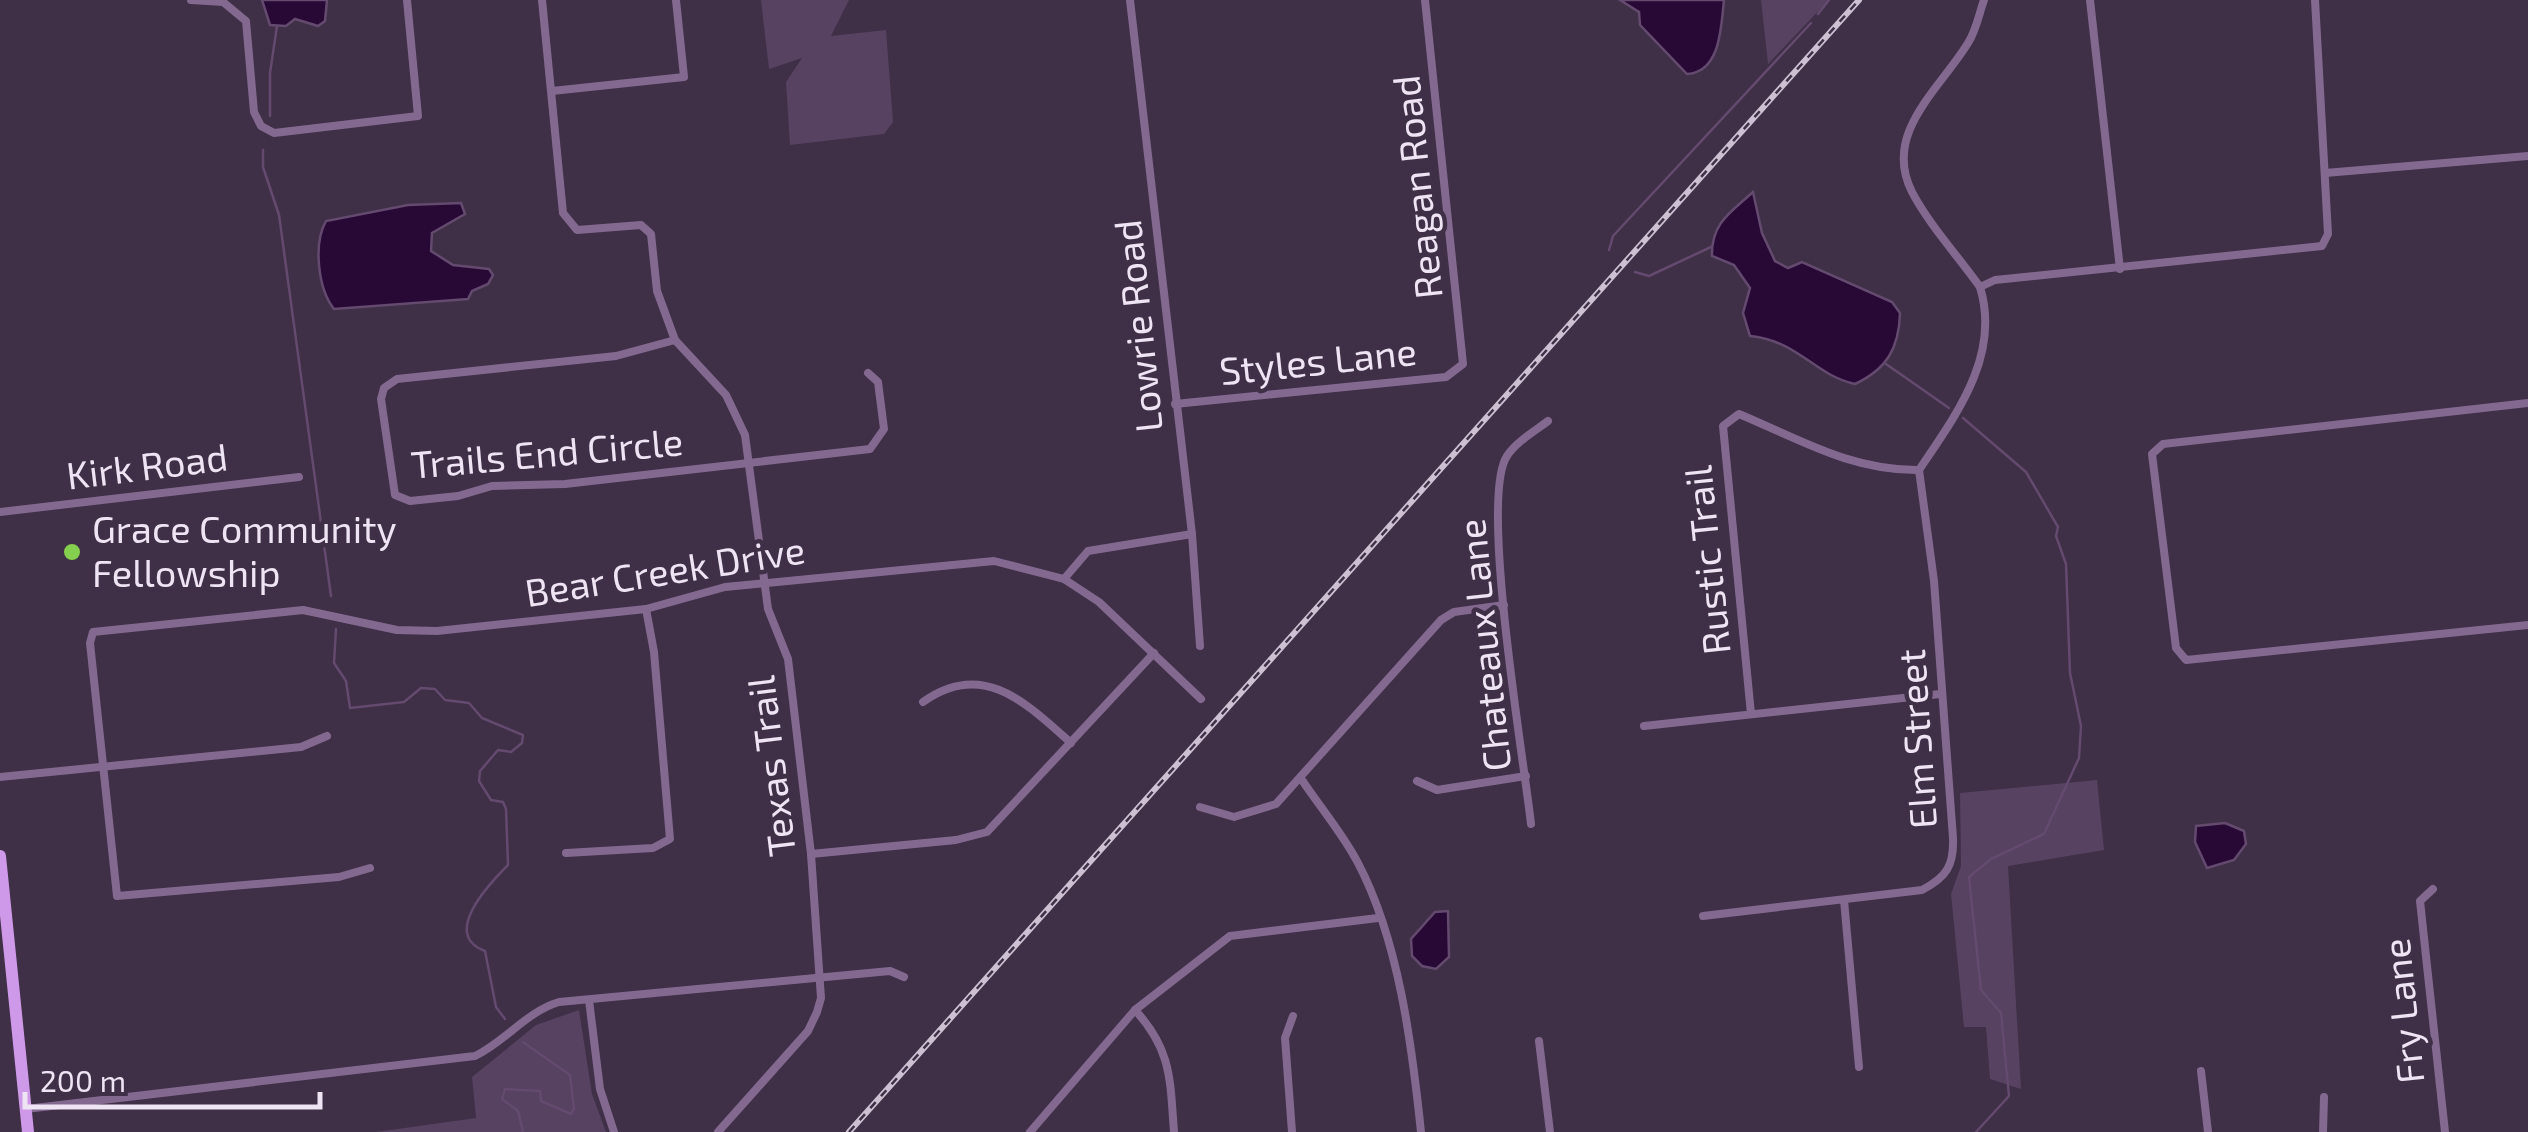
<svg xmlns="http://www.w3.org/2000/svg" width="2528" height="1132" font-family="'Exo 2',sans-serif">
<rect width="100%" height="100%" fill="#3f2f47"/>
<g fill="#574261">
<path d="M761,0H849L831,36L886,30L893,122L884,134L790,145L786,82L802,58L769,69Z"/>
<path d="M1761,0H1829L1768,64Z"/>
<path d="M2097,780L2104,850L2008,866L2021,1089L1990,1079L1986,1027H1964L1951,894L1961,866L1960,793Z"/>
<path d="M579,1010L592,1094L606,1132H376L476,1118L472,1077L536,1025Z"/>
</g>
<g fill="#280835" stroke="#634a6e" stroke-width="2.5">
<path d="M262,0H327L325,21L318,26L295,19L286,26L270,25Z"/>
<path d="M1620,0H1724C1721,26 1721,72 1687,74L1640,25L1639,12Z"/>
<path d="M1753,192L1762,233L1775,261L1788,268L1802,262L1892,302L1900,313C1899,348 1887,369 1855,384C1814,375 1799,341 1750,336L1743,313L1750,288L1734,265L1712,256C1711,223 1731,212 1753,192Z"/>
<path d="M461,203L465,214L432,233L431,251L453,265L489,269L493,275L488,284L472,291L468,299L334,309C318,289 313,244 326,221L408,205Z"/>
<path d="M2225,823L2244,831L2246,844L2234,860L2207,868L2195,842L2196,826Z"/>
<path d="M1448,911L1449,957L1436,969L1422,966L1412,956L1411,939L1435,912Z"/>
</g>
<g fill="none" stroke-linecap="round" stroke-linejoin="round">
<g stroke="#634a6e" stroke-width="2.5">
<path d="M1818,14L1829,0"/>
<path d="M270,116V73L277,26"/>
<path d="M263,150V167L279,215L331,596"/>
<path d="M1609,250L1613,236L1811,23"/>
<path d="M1635,272L1649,276L1711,247"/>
<path d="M1886,364L1949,408"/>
<path d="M1963,418L2026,472L2058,527L2056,536L2066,564L2070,673L2081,726L2079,758L2044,834L1991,859L1969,877L1981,990L2001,1013L2009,1096L1976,1132"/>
<path d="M336,629L334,663L346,681L350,708L404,702L421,688L435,689L445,700L469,703L482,718L523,735L522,743L511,752L498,750L480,771L479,781L491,800L503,802L506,809L508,865C488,885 441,935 485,951L496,1007L505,1019"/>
<path d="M523,1042L570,1075L574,1109L571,1114L541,1101L540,1091L505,1089L502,1099L518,1111L523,1132"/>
</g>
<g stroke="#836990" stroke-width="8">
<path d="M191,0L223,2L246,21L254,112L261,126L274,133L418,116L407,0"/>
<path d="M542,0L563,213L577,230L641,225L651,234L657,291L675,340L726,395L745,435L768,609L788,659L811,854L821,998L817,1012L808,1031L718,1132"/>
<path d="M1130,0L1192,534L1200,646"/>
<path d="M2090,0L2120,269"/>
<path d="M552,91L684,77L676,0"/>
<path d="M2325,173L2528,156"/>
<path d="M1980,287L1995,280L2322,246L2328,234L2315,0"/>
<path d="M675,340L616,356L397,379L384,388L381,399L395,495L410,501L458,496L492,486L565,484L870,449L884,429L878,382L868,373"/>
<path d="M2528,403L2163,444L2152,454L2176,648L2186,660L2528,625"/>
<path d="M1175,404L1446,377L1463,364L1425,0"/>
<path d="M0,512L299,477"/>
<path d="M1064,579L1088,551L1192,534"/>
<path d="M923,702C983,659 1026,703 1071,743"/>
<path d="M1751,714L1723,426L1739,414C1799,439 1851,471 1919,470C1956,415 2001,356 1980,287C1958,256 1930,226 1912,192C1882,133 1940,89 1968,43C1976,31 1979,14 1984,0"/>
<path d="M1644,726L1940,694"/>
<path d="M0,777L301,747L327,736"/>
<path d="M1302,780C1320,807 1343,834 1358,863C1399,941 1412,1046 1421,1132"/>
<path d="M1417,781L1437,790L1526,776"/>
<path d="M1200,807L1234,817L1276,804L1441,620L1454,612L1504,605"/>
<path d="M1531,824C1524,760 1479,498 1507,456C1516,442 1535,431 1548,421"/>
<path d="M566,853L653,848L670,839L654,652L646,609"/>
<path d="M811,854L956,840L987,832L1154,653"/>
<path d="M370,868L339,877L117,896L90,643L93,632L303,610L397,630L437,631L646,609L725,587L994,561L1064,579L1099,602L1201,699"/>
<path d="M2433,889L2420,901L2445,1132"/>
<path d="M1844,900L1859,1067"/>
<path d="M1703,916L1922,890C1947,877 1954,865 1953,838L1934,581L1919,470"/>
<path d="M589,1000L600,1089L614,1132"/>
<path d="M1135,1010C1172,1050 1170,1080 1174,1132"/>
<path d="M1539,1041L1550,1132"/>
<path d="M2201,1071L2208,1132"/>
<path d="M26,1109L475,1056C506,1041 526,1012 559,1002L890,971L904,977"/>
<path d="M1030,1132L1135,1010L1230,936L1378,918"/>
<path d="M1292,1132L1285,1038L1293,1016"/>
<path d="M2323,1132L2324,1097"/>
</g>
<path stroke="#cf99e9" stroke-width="12" d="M0,856L28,1132"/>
<defs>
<path id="rail" d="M849,1132L1859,0"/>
</defs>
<use href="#rail" stroke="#ccc0d2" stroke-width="6"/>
<use href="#rail" stroke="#3f2f47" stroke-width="2.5" stroke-dasharray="8" stroke-linecap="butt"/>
</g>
<circle fill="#84cf4d" stroke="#3f2f47" stroke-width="4" cx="72" cy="552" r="10"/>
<g text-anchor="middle" stroke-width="9" stroke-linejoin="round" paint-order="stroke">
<g font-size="38" fill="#eee4f4" stroke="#3f2f47">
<text transform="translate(1418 187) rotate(-96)" y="13">Reagan Road</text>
<text transform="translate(1139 326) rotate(-96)" y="13">Lowrie Road</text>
<text transform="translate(1318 362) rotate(-6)" y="13">Styles Lane</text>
<text transform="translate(547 454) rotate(-5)" y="13">Trails End Circle</text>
<text transform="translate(147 467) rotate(-7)" y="13">Kirk Road</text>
<text transform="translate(1708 560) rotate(-96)" y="13">Rustic Trail</text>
<text transform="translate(665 572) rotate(-9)" y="13">Bear Creek Drive</text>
<text transform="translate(1485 645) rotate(-96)" y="13">Chateaux Lane</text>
<text transform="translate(1918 739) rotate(-94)" y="13">Elm Street</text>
<text transform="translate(772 766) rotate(-97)" y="13">Texas Trail</text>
<text transform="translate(2404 1011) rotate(-96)" y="13">Fry Lane</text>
</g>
<g font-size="38" fill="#eee4f4" stroke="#3f2f47" text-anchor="start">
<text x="92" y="543">Grace Community<tspan x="92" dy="44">Fellowship</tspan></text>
</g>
</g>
<path d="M25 1092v15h295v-15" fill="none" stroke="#eee4f4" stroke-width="5"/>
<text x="40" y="1092" font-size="30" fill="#eee4f4" stroke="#3f2f47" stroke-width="8" paint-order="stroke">200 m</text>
</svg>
